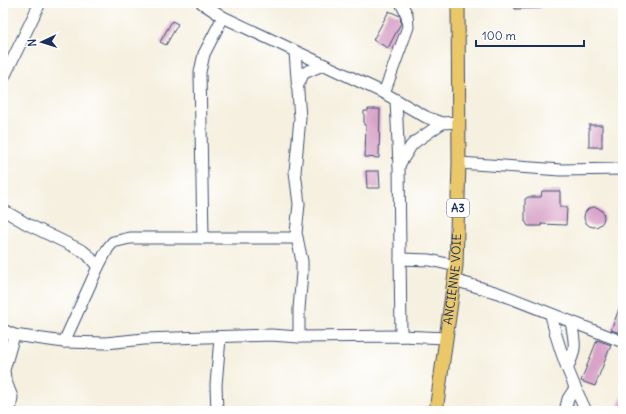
<svg xmlns="http://www.w3.org/2000/svg" width="626" height="414" font-family="Delius,sans-serif">
<rect width="100%" height="100%" fill="#fff"/>
<filter id="ink" filterUnits="userSpaceOnUse"><feTurbulence type="fractalNoise" baseFrequency=".025" numOctaves="2"/><feDisplacementMap in="SourceGraphic" scale="8" xChannelSelector="R" yChannelSelector="G"/><feConvolveMatrix kernelMatrix="1 2 1 2 8 2 1 2 1" color-interpolation-filters="sRGB"/></filter>
<filter id="wash" filterUnits="userSpaceOnUse"><feTurbulence type="fractalNoise" baseFrequency=".012" numOctaves="4" result="noise"/><feDisplacementMap in="SourceGraphic" scale="16" xChannelSelector="R" yChannelSelector="G"/><feGaussianBlur stdDeviation="0.9" result="paint"/><feColorMatrix in="noise" values="0 0 0 0 0 0 0 0 0 0 0 0 0 0 0 0 0 1.4 0 .05"/><feComposite in="paint" operator="in"/></filter>
<g filter="url(#wash)">
<rect width="100%" height="100%" fill="#f5f0df"/>
<g id="blocks">
<g fill="#d8a3c8">
<path d="M514,3H541V8L515,9Z"/>
<path d="M389,11L400,16L401,23L388,48L373,40Z"/>
<path d="M172,21L178,24L166,45L160,42Z"/>
<path d="M368,109H380L379,158L365,157L366,125H364V111H368Z"/>
<rect x="589" y="125" width="13" height="22"/>
<path d="M366,171H379L380,188H367Z"/>
<path d="M542,191H560V207H567L566,225L541,224V226H528L525,221V199L528,197H541Z"/>
<circle cx="594" cy="217" r="10"/>
<path d="M622,301H623V334L611,330Z"/>
<path d="M597,340L611,345L595,386L581,381Z"/>
<path d="M623,394V411H616Z"/>
</g>
</g>
</g>
<g filter="url(#ink)">
<use href="#blocks" fill-opacity="0" stroke="#3c4c71" stroke-width="1"/>
<g fill="none" stroke-linecap="round" stroke-linejoin="round">
<defs>
<g id="minor">
<path d="M202,3L223,17L384,93L426,117L442,123L459,122"/>
<path d="M295,52L300,118L295,172L299,204L296,233L302,261V273L299,309V337"/>
<path d="M3,79L40,3"/>
<path d="M297,86L304,73L323,65"/>
<path d="M384,93L408,27L407,15L401,3"/>
<path d="M396,100L399,165L401,336"/>
<path d="M459,163L561,170L623,169"/>
<path d="M399,165L411,146L415,142L442,123"/>
<path d="M3,210L27,224L83,251L88,255L98,267"/>
<path d="M203,238L200,72L204,54L223,17"/>
<path d="M400,259L430,260L456,266"/>
<path d="M454,280L498,293L623,342"/>
<path d="M551,315C558,348 571,380 586,411"/>
<path d="M3,330L14,335L64,342L106,343L144,339L271,335L299,337L401,336L446,338"/>
<path d="M64,342L98,267L108,248L113,242L130,238H297"/>
<path d="M567,368C577,350 575,342 571,322"/>
<path d="M10,411L12,397L5,379L4,370L14,335"/>
<path d="M217,411L216,385L220,338"/>
<path d="M565,411L568,399L575,388"/>
</g>
<g id="major">
<path id="s1" d="M436,411L456,266L459,163L458,3"/>
</g>
</defs>
<use href="#minor" stroke="#3c4c71" stroke-width="13"/>
<use href="#major" stroke="#3c4c71" stroke-width="15"/>
<use href="#minor" stroke="#fff" stroke-width="11"/>
<use href="#major" stroke="#eac769" stroke-width="13"/>
</g>
</g>
<g text-anchor="middle" stroke-width="3.5" stroke-linejoin="round" paint-order="stroke">
<rect fill="#fff" stroke="#5f6d8e" stroke-width="1" x="447" y="199" width="22" height="18" rx="3"/>
<g font-size="11" font-weight="bold" fill="#1b2f5e">
<text x="458" y="212">A3</text>
</g>
<g font-size="12" fill="#1b2f5e" stroke="#fff">
<text dy="4" stroke="none"><textPath href="#s1" startOffset="133">ANCIENNE VOIE</textPath></text>
</g>
</g>
<rect width="626" height="414" fill="none" stroke="#fff" stroke-width="16"/>
<g transform="translate(42 42) rotate(266)" stroke="#ffffff" stroke-width="3" paint-order="stroke">
<path d="M0-3L7 15L0 10L-7 15Z" fill="#1b2f5e"/>
<text y="-6" font-size="11" font-weight="bold" text-anchor="middle" fill="#1b2f5e">N</text>
</g>
<path d="M476 40v6h108v-6" fill="none" stroke="#1b2f5e" stroke-width="2"/>
<text x="482" y="40" font-size="12" fill="#1b2f5e" stroke="#ffffff" stroke-width="3" paint-order="stroke">100 m</text>
</svg>
